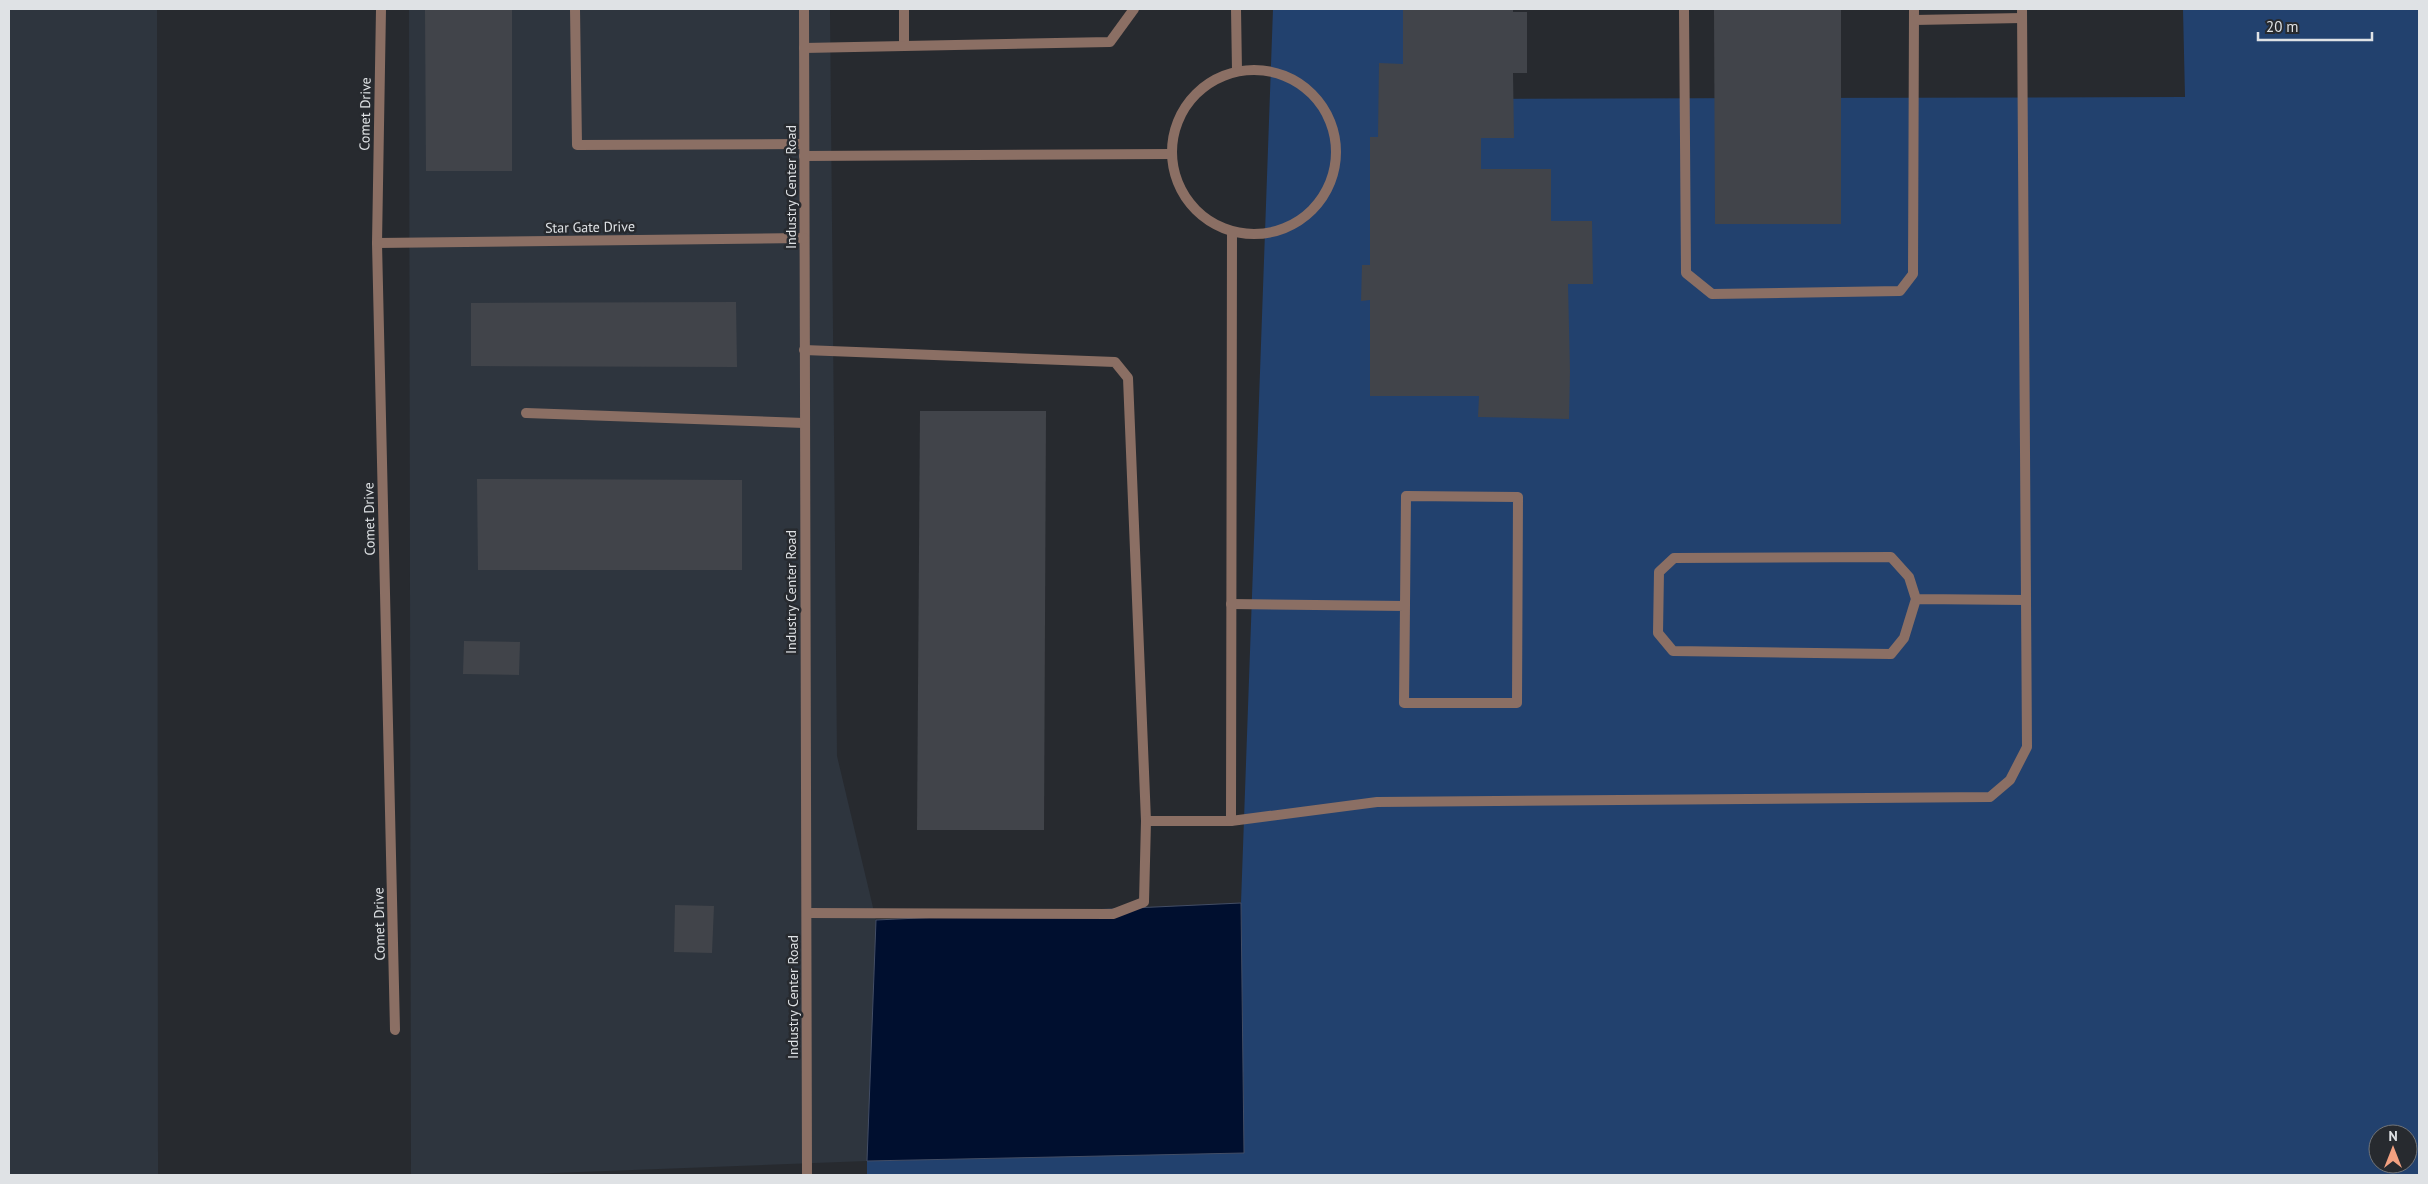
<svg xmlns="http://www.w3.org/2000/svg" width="2428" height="1184" font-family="'PT Sans',sans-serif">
<rect width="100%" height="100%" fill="#272a2f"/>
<g fill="#2e353e">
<path d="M9,9H157L158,1175H9Z"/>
<path d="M409,9H830L837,756L876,920L867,1161L499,1175H411Z"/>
</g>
<path fill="#22416e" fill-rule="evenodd" d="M1273,9H1432L1455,67L1456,99L2185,97L2183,9H2419V1175H867V1161L1244,1152L1241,903ZM2378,1134H2408V1164H2378Z"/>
<path fill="#000f2f" stroke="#434e66" d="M1241,903L1244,1153L867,1161L876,920Z"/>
<g fill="#41444a">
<path d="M425,9H512V171H426Z"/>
<path d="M1403,9H1513V12H1527V73H1513L1514,138H1481V169H1551V221H1592L1593,284H1568L1570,371L1569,419L1478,417L1479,396H1370V300L1361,301L1362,265H1370V137H1378L1379,63L1403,64Z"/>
<path d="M1714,9H1841V224H1715Z"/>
<path d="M736,302L737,367L471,366V303Z"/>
<path d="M920,411H1046L1044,830H917Z"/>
<path d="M477,479L742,480V570H478Z"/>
<path d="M464,641L520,642L519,675L463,674Z"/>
<path d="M675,905L714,906L712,953L674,952Z"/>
</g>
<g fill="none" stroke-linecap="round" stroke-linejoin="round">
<g stroke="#8b6f64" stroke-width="10">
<path d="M575,9L577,145L804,144"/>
<path d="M904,9V46"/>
<path d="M1236,9L1237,71"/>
<path d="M1684,9L1686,273L1712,294L1900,291L1913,274L1914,9"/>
<path d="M1914,20L2022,18"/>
<path d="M804,48L1110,42L1134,9"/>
<circle cx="1254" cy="152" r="82"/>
<path d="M804,156L1172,154"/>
<path d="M804,350L1115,362L1128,378L1146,821L1144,902L1113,914L807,913"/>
<path d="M526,413L804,423"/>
<path d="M1916,599L1904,638L1891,654L1673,651L1658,633L1659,572L1674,558L1891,557L1909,577L1916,599L2026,600"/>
<path d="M1231,604L1405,606L1406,496L1518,497L1517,703H1404L1405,606"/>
<path d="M1146,821H1231L1377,802L1990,797L2010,780L2027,747L2022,9"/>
<path d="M1231,821L1232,232"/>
</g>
<g stroke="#8b6f64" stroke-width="10">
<path d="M381,9L377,243L395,1030"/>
<path d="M804,9L807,1175"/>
<path d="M377,243L804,238"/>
</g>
</g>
<g text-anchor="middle" stroke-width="5" stroke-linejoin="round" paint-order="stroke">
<g font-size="14" fill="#dfe2e5" stroke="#272a2f">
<text transform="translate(365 114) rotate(-89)" y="5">Comet Drive</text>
<text transform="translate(791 187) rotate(-90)" y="5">Industry Center Road</text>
<text transform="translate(590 227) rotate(-1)" y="5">Star Gate Drive</text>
<text transform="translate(369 519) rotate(-91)" y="5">Comet Drive</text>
<text transform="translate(791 592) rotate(-90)" y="5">Industry Center Road</text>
<text transform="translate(379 924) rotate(-91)" y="5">Comet Drive</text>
<text transform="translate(793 997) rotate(-90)" y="5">Industry Center Road</text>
</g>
</g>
<rect width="2428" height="1184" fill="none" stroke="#dfe2e5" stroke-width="20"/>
<g transform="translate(2393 1149)"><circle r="24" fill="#272a2f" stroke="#717478"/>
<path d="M0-4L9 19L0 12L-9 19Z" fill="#f2a080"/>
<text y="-8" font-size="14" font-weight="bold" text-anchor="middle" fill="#dfe2e5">N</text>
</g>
<path d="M2258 32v8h114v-8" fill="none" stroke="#dfe2e5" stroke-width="2.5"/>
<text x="2266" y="32" font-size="15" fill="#dfe2e5" stroke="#272a2f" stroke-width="4" paint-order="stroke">20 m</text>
</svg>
